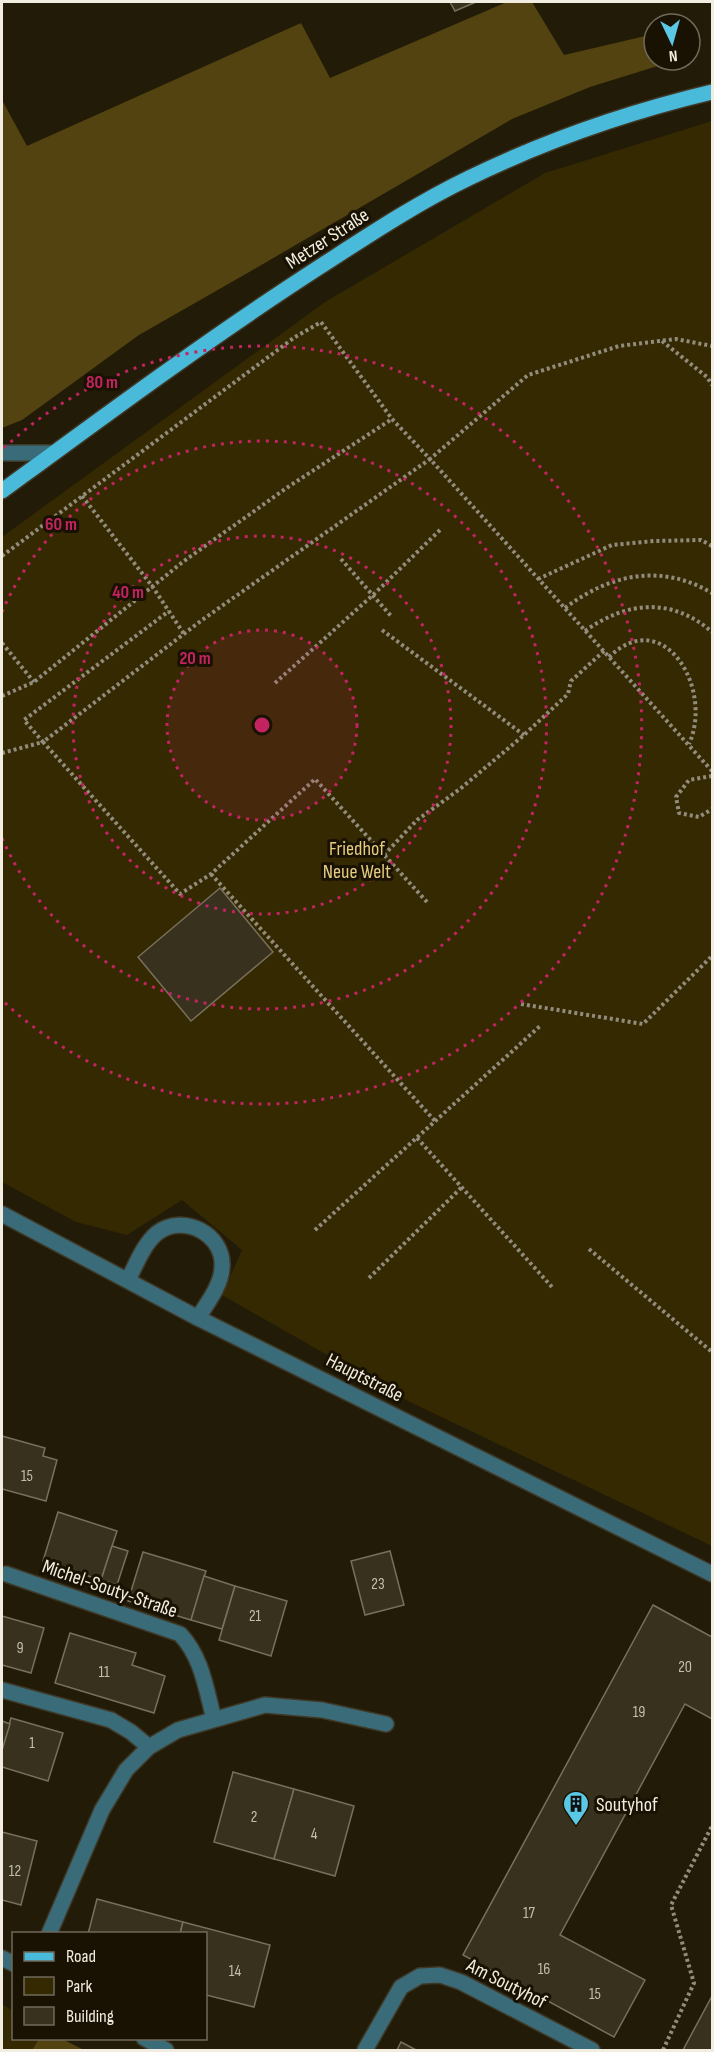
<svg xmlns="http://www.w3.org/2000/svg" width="714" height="2052" font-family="'Sofia Sans Condensed',sans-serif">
<rect width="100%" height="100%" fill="#221b08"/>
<g fill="#352902">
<path d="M712,121V1546L408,1401L222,1295L242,1250L182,1200L127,1235L76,1222L2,1182V537L325,302L545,173Z"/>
<path d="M2,2004L13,2011L14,2038L39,2039L32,2050H2Z"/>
</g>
<g fill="#524311">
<path d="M507,2H532L564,55L654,34V60H677L590,87L512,119L251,271L139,335L22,420L2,428V100L27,146L301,23L330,78Z"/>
<path d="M39,2039H62L84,2050H32Z"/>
</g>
<g fill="#38311d" stroke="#78705a" stroke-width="1.5">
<path d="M450,2H476L455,11Z"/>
<path d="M220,888L273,952L191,1021L138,957Z"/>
<path d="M2,1436L45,1448L43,1456L57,1460L46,1501L2,1489Z"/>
<path d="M58,1512L117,1531L101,1580L85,1575L83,1582L59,1575L62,1567L43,1561Z"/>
<path d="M112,1546L128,1551L117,1585L101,1580Z"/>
<path d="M390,1551L404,1605L365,1615L351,1561Z"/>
<path d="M143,1552L206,1571L191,1620L128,1601Z"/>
<path d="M204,1576L235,1586L222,1629L191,1620Z"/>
<path d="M235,1586L287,1601L271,1656L219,1640Z"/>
<path d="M653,1605L712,1637V1719L685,1704L560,1935L645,1980L614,2037L463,1955Z"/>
<path d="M2,1616L44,1628L31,1673L2,1665Z"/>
<path d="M70,1633L136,1653L132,1665L165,1676L154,1713L55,1683Z"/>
<path d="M11,1718L63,1733L48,1781L2,1767V1750Z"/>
<path d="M2,1721L10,1724L2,1750Z"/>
<path d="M233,1772L294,1789L274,1859L214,1842Z"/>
<path d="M294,1789L354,1806L335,1876L274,1859Z"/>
<path d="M2,1832L37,1841L21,1905L2,1900Z"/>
<path d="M97,1899L183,1922L180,1934H88Z"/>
<path d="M183,1922L270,1945L254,2007L206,1995V1934H180Z"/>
<path d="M712,1996V2050H683Z"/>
<path d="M401,2042L416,2050H397Z"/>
</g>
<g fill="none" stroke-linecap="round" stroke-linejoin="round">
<defs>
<g id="lane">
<path d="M128,1280C136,1265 143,1245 157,1233C183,1213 225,1234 222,1268C221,1286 207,1303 198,1318"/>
<path d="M6,1574L180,1634C202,1657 206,1689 214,1719"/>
<path d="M2,1690L111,1720L131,1732L149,1747"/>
</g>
<g id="street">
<path d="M2,453H53"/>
<path d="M2,1214L198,1318L712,1574"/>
<path d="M49,1934L102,1810L126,1770L149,1747L178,1730L265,1705L322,1710L386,1724"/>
<path d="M2,1958L14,1964"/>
<path d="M144,2038L166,2050"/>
<path d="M365,2050L401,1987L420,1976L440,1975L461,1982L592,2050"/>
</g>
<path id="primary" d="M2,491C107,414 211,337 321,266C369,235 417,203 469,178C547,140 628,112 712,92"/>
</defs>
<use href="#lane" stroke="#3f3826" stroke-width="18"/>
<use href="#street" stroke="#3f3826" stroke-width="18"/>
<use href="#primary" stroke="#3f3826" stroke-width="18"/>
<g stroke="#928c7d" stroke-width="4" stroke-dasharray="3 3" stroke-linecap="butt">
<path d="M662,341L707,377L712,385"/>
<path d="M82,496L152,586L184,634"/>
<path d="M2,556L295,337L321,322L392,419L430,459L528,375L619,346L676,339L712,346"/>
<path d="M341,559L391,616"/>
<path d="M538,579L612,545L654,541L701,540L712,546"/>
<path d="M565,608C610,574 661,563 712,593"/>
<path d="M382,630L524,735"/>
<path d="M585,631C627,601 672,597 712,632"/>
<path d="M2,643L34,682"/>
<path d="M609,657C664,604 714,689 689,744"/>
<path d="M275,683L373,595L440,530"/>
<path d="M2,696L34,682L184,561L288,487L392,419"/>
<path d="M2,753L43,742L24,720L169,611"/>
<path d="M712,776L689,780L676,797L679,813L699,817L712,809"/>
<path d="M384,855L417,820L460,789L524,735L568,694L571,681L604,651"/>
<path d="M211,874L435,1121"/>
<path d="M427,902L315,779L211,874L180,894L43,742L202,620L430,459L712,771"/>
<path d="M521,1004L643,1024L712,956"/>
<path d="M417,1138L552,1287"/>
<path d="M315,1230L540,1026"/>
<path d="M589,1249L712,1352"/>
<path d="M369,1278L462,1187"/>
<path d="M663,2050L694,1983L671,1905L712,1826"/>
</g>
<use href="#lane" stroke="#396b79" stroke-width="15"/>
<use href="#street" stroke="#396b79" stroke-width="15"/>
<use href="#primary" stroke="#4abada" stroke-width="15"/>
</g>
<circle cx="262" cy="725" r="95" fill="#c42362" fill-opacity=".12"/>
<g fill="none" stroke="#c42362" stroke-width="3" stroke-dasharray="3 6">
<circle cx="262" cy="725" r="95"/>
<circle cx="262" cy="725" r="189"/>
<path d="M2 612A284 284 0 1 1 2 838"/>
<path d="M4 448A379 379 0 1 1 4 1002"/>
</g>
<defs>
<symbol id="building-pin" viewBox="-11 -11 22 30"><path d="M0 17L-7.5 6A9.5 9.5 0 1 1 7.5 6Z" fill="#5bc8e6" stroke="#191202"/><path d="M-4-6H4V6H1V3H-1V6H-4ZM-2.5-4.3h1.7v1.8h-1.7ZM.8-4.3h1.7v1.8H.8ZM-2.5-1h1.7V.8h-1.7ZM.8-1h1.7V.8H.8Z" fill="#111"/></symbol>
</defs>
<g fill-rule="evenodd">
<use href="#building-pin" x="561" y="1789" width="30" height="40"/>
</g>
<g text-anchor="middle" stroke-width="6" stroke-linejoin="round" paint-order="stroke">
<g font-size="16" fill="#c3beaf">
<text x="27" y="1481">15</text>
<text x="378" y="1589">23</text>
<text x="255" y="1621">21</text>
<text x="20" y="1653">9</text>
<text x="685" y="1672">20</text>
<text x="104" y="1677">11</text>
<text x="639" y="1717">19</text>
<text x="32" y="1748">1</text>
<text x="254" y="1822">2</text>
<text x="314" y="1839">4</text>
<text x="15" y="1876">12</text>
<text x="529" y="1918">17</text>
<text x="544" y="1974">16</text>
<text x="235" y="1976">14</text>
<text x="595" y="1999">15</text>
</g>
<g font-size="20" fill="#f1ede0" stroke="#191202">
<text transform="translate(327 238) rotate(-33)" y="7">Metzer Straße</text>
<text transform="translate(365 1377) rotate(27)" y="7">Hauptstraße</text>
<text transform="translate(110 1588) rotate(19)" y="7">Michel-Souty-Straße</text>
<text transform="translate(507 1983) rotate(27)" y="7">Am Soutyhof</text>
</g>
<g font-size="20" fill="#e5cc80" stroke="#191202">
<text x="357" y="855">Friedhof<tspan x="357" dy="23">Neue Welt</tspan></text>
</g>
<g font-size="20" fill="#f1ede0" stroke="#191202" text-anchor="start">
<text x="596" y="1811">Soutyhof</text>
</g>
</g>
<circle cx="262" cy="725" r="9" fill="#c42362" stroke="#191202" stroke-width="3"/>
<g font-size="18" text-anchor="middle" font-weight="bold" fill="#c42362" stroke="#191202" stroke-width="6" stroke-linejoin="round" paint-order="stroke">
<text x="102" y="388">80 m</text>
<text x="61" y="530">60 m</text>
<text x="128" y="598">40 m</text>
<text x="195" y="664">20 m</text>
</g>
<rect width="714" height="2052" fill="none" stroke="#f1ede0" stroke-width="6"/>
<rect x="12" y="1932" width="195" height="108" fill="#191202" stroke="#6f6a5b" stroke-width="1.5"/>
<rect x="24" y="1952" width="30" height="9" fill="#4abada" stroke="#6f6a5b" stroke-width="1.5"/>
<text x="66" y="1962" font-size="18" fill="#f1ede0">Road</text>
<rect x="24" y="1977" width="30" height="18" fill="#352902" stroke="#6f6a5b" stroke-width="1.5"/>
<text x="66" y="1992" font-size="18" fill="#f1ede0">Park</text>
<rect x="24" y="2007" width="30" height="18" fill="#38311d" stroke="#6f6a5b" stroke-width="1.5"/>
<text x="66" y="2022" font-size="18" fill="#f1ede0">Building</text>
<g transform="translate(672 42) rotate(175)"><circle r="28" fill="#191202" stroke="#6f6a5b" stroke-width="1.5"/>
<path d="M0-4.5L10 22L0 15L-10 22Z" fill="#5bc8e6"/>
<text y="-9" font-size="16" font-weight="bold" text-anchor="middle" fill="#f1ede0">N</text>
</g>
</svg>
